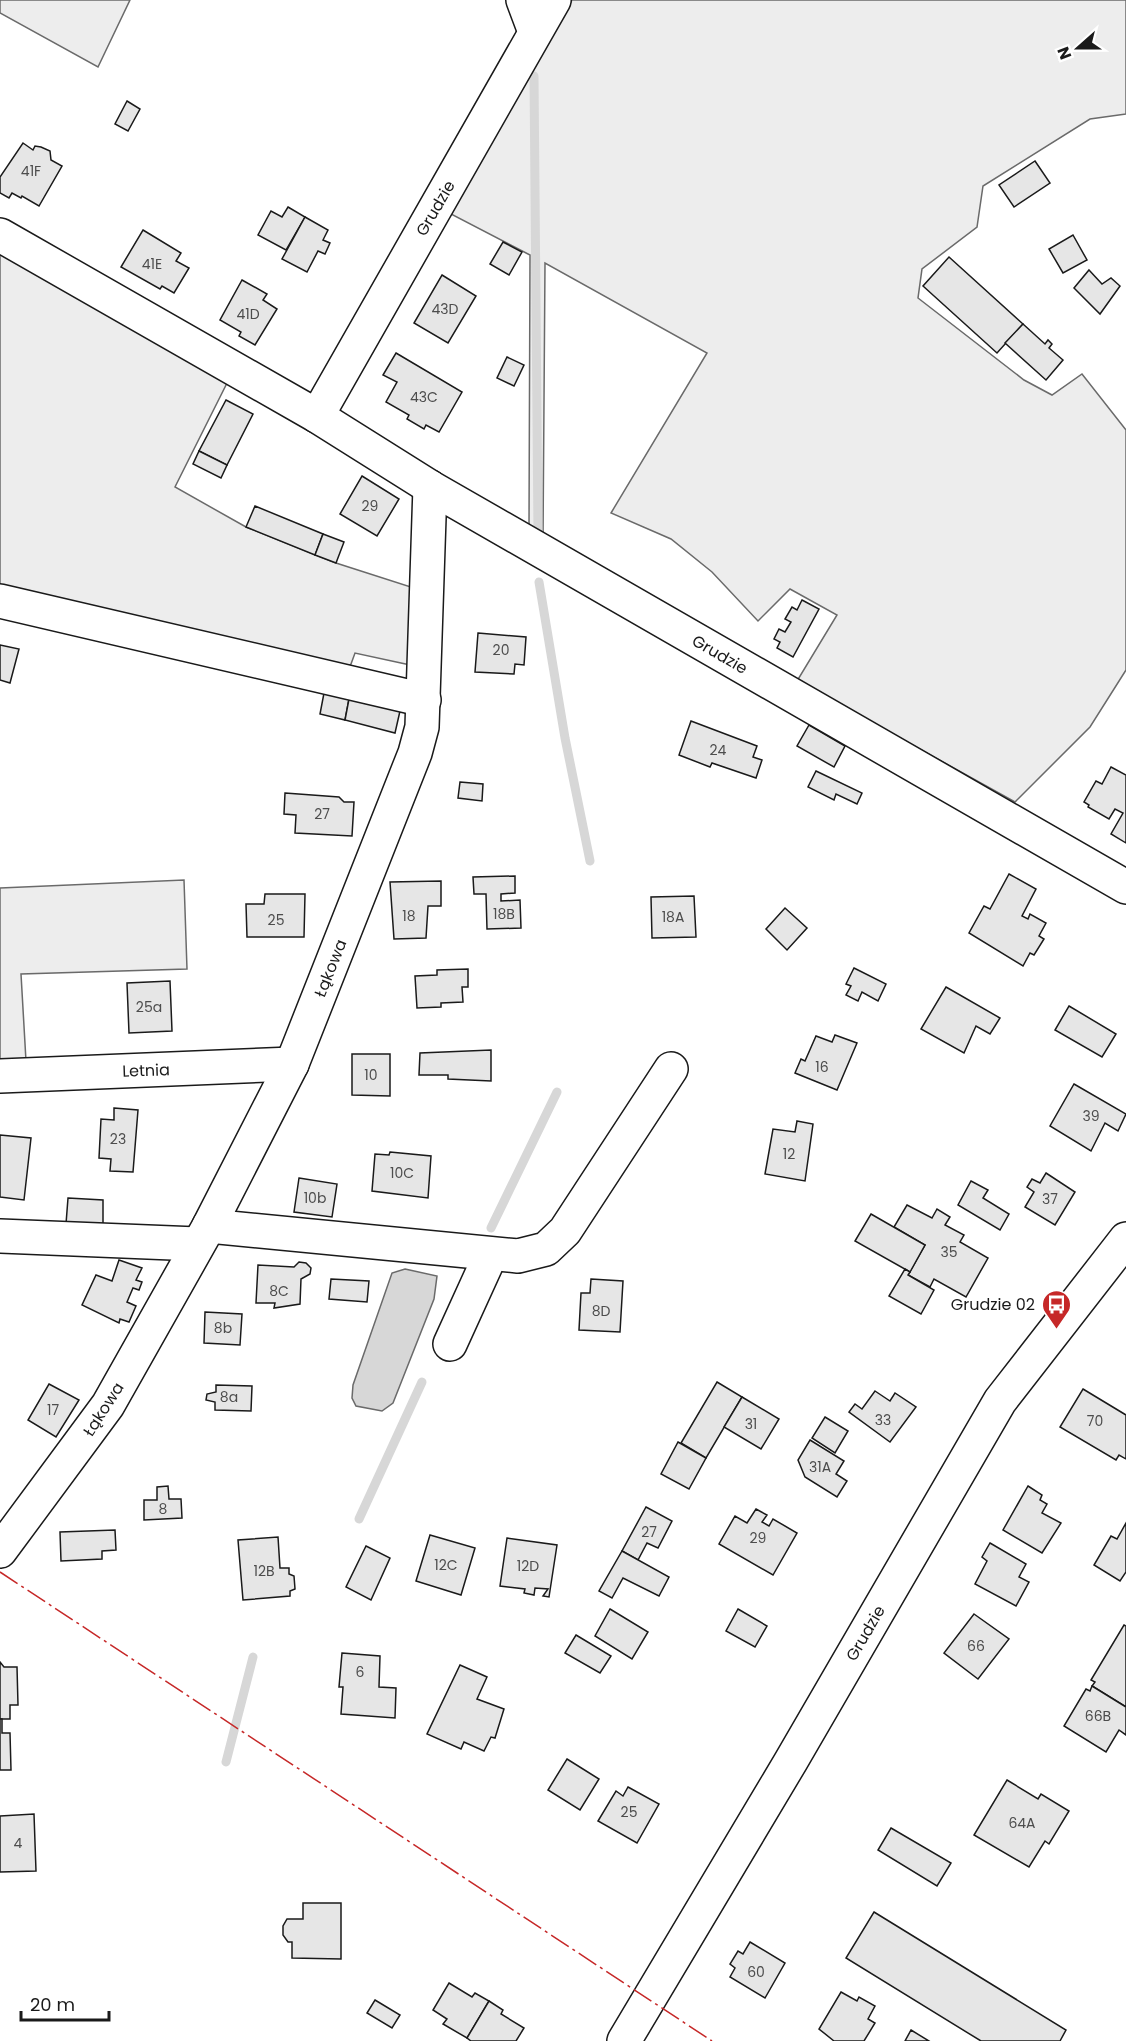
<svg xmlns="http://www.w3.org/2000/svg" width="1126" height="2041" font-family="Poppins,sans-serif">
<rect width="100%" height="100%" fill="#fff"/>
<g fill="#ededed" stroke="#6a6a6a" stroke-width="1.5">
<path d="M0,0H130L98,67L0,13Z"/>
<path d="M572,0H1126V114L1090,119L983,186L977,227L922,269L918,298L1024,380L1052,395L1082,374L1126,430V670L1090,727L1015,802L797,681L837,615L790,589L758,621L712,572L671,539L611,513L707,353L545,263L543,540L529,527L530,255L449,213Z"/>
<path d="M0,251L227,383L175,487L246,527L336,563L414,588L415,666L355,653L351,664L344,670L0,589Z"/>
<path d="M184,880L187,969L21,974L26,1061L0,1062V888Z"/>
</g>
<path fill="#d7d7d7" stroke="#6a6a6a" stroke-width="1.5" d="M405,1269L437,1276L434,1299L393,1403L382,1411L356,1406L352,1398L353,1385L392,1273Z"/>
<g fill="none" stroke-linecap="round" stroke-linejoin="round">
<g stroke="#d7d7d7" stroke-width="9">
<path d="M534,76L538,534"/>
<path d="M539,582L565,738L590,861"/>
<path d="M491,1228L557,1092"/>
<path d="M359,1519L422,1382"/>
<path d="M226,1762L253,1657"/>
</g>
</g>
<g fill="#e6e6e6" stroke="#1a1a1a" stroke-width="1.5">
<path d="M127,101L140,109L128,131L115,124Z"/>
<path d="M23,143L33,150L35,146L41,147L50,151L51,160L62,166L39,206L22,196L21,198L12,193L9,198L0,193V177Z"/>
<path d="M1035,161L1050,183L1014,207L999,185Z"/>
<path d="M288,207L305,217L286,250L258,235L271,211L282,217Z"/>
<path d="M305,217L328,230L323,240L330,243L325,254L318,251L307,272L282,259Z"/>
<path d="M143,230L181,253L176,261L189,268L174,293L162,286L160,289L121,267Z"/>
<path d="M1073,235L1087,260L1063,273L1049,249Z"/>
<path d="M503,242L522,252L509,275L490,264Z"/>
<path d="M949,257L1023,324L997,353L923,286Z"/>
<path d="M1089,270L1102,284L1111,278L1120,286L1100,314L1074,288Z"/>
<path d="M442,275L476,296L448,343L414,323Z"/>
<path d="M242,280L267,294L263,300L277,309L255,345L239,336L241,332L220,320Z"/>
<path d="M1023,324L1045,344L1048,340L1052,344L1049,348L1063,360L1046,380L1005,343Z"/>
<path d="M396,353L462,392L439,432L426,425L424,429L407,419L409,415L386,402L397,382L383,375Z"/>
<path d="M507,357L524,365L514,386L497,378Z"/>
<path d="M226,400L253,414L227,465L199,451Z"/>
<path d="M199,451L227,465L221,478L193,464Z"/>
<path d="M362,476L399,499L377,536L340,514Z"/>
<path d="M255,506L323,534L315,555L246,527Z"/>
<path d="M323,534L344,542L336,563L315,555Z"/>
<path d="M802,600L819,609L793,657L777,648L780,642L774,639L779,629L785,632L791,622L785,619L792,607L797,610Z"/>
<path d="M478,633L526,637L524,665L515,664L514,674L475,672Z"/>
<path d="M0,645L19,649L10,683L0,680Z"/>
<path d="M324,693L349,699L345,720L320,714Z"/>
<path d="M349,699L400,711L395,733L345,720Z"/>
<path d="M691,721L757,746L753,757L762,760L756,778L712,763L710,767L679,755Z"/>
<path d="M809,725L845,746L834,767L797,746Z"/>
<path d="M1111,767L1126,775V843L1111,834L1123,813L1115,809L1109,819L1088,807L1089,805L1084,802L1096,781L1102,784Z"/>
<path d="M816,771L862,793L857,804L836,794L834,800L808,787Z"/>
<path d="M460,782L483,784L482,801L458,798Z"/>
<path d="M285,793L339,797L344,802H354L352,836L295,833L296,815L284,814Z"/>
<path d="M1009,874L1036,889L1022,916L1028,919L1030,914L1046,923L1039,936L1044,939L1034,955L1030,953L1023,966L969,933L984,906L990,909Z"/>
<path d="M515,876V893L501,894V901L520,900L521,928L487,929L486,894H474L473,877Z"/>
<path d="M441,881V906H428L426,938L394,939L390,882Z"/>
<path d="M265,894H305L304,937H247L246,904H264Z"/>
<path d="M694,896L696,937L652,938L651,897Z"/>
<path d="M785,908L807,928L787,950L766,929Z"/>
<path d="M854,968L886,984L878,1001L862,992L858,1001L846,995L851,986L846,984Z"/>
<path d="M468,969V987H462L463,1002L441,1003V1007L417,1008L415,976L437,975V970Z"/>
<path d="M170,981L172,1031L129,1033L127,983Z"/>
<path d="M946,987L1000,1018L990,1034L976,1026L964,1053L921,1029Z"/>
<path d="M1069,1006L1116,1034L1102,1057L1055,1030Z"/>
<path d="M835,1035L857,1043L837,1090L795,1073L801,1059L805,1061L816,1036L832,1042Z"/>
<path d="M491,1050V1081L448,1079V1075H419L420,1053Z"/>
<path d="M352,1054H390V1096L352,1095Z"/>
<path d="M1074,1084L1126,1114L1118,1131L1105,1123L1091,1151L1050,1126Z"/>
<path d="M114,1108L138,1110L133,1172L110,1171L111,1159L99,1158L101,1119L114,1120Z"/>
<path d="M797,1121L813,1124L805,1181L765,1174L773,1129L795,1132Z"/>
<path d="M0,1135L31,1138L24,1200L0,1197Z"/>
<path d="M390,1152L431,1156L428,1198L372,1191L375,1154L389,1155Z"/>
<path d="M1046,1173L1075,1192L1055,1225L1025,1207L1034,1192L1027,1187L1032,1179L1040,1183Z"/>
<path d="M299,1178L337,1184L332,1217L294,1212Z"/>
<path d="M971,1181L988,1190L983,1198L1009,1214L1000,1230L958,1205Z"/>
<path d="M68,1198L103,1200V1225L66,1224Z"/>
<path d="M907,1205L932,1218L937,1209L950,1217L945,1225L964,1235L960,1242L988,1258L966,1297L934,1279L930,1287L908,1275L925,1245L894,1227Z"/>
<path d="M871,1214L925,1245L910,1272L855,1241Z"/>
<path d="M119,1260L142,1268L136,1280L142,1282L139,1290L133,1288L127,1302L136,1306L129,1322L120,1319L119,1323L82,1305L96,1275L112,1281Z"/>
<path d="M299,1262L306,1263L311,1268L310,1274L301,1279L300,1304L274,1308L275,1303H256L258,1265L294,1267Z"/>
<path d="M905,1269L910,1272L908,1275L934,1290L921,1314L889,1296Z"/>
<path d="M331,1279L369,1281L367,1302L329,1299Z"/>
<path d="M591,1279L623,1281L620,1332L579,1330L581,1293H590Z"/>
<path d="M205,1312L242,1314L240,1345L204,1343Z"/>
<path d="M717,1382L742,1397L706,1458L681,1443Z"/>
<path d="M49,1384L79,1400L56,1437L28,1420Z"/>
<path d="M216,1385L252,1386L251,1411L215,1410V1402L206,1400L207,1394L216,1392Z"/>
<path d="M1083,1389L1126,1415V1459L1119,1455L1116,1460L1060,1427Z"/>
<path d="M875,1391L890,1401L895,1393L916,1407L890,1442L849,1412L855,1404L862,1409Z"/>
<path d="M742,1397L779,1419L761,1449L724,1427Z"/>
<path d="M825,1417L848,1431L835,1453L812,1438Z"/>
<path d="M810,1440L844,1461L836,1474L847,1481L837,1497L805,1477L798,1460Z"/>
<path d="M678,1442L706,1458L689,1489L661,1474Z"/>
<path d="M168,1486L169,1499H181L182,1518L144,1520V1500H157V1487Z"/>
<path d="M1028,1486L1042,1495L1040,1500L1047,1504L1042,1513L1061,1523L1042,1553L1003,1530Z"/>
<path d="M646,1507L672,1521L658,1548L647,1543L638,1560L622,1551Z"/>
<path d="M756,1509L767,1515L762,1522L769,1526L773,1519L797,1533L773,1575L719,1544L735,1516L747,1523Z"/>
<path d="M1126,1523V1572L1120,1581L1094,1565L1111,1536L1117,1539Z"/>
<path d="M115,1530L116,1550L102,1551V1559L61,1561L60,1532Z"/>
<path d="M430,1535L475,1548L461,1595L416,1581Z"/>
<path d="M278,1537L280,1568H289V1574L294,1576L295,1589L290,1591V1596L243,1600L238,1540Z"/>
<path d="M507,1538L557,1545L549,1597L543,1596L548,1589L535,1588L534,1595L524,1593L525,1589L500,1586Z"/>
<path d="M990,1543L1026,1564L1019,1577L1029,1582L1016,1606L975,1584L987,1561L982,1557Z"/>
<path d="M366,1546L390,1558L371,1600L346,1587Z"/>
<path d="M622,1551L669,1577L659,1596L623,1578L612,1598L599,1591Z"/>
<path d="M610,1609L648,1632L632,1659L595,1636Z"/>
<path d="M738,1609L767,1626L755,1647L726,1631Z"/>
<path d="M974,1614L1009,1639L978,1679L944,1653Z"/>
<path d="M1124,1625L1126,1626V1707L1092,1686L1095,1682L1091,1680Z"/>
<path d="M576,1635L611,1656L600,1673L565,1653Z"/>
<path d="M342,1653L380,1656L379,1687L396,1688L395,1718L341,1714L343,1687H339Z"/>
<path d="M0,1662L4,1667H17L18,1705H10V1719H0Z"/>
<path d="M460,1665L487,1677L477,1699L504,1709L495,1738L491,1737L484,1751L464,1742L461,1749L427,1734Z"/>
<path d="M1092,1686L1126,1707V1735L1119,1730L1106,1752L1064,1726L1086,1689L1090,1691Z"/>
<path d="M0,1719H2V1733H10L11,1770H0Z"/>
<path d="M567,1759L599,1779L580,1810L548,1790Z"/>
<path d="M1007,1780L1038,1799L1041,1794L1069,1811L1049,1844L1045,1841L1029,1867L974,1835Z"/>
<path d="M628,1787L659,1804L637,1843L598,1821L616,1791L623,1796Z"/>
<path d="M34,1814L36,1871L0,1872V1816Z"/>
<path d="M891,1828L951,1863L937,1886L878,1850Z"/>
<path d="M303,1903H341V1959L292,1958V1942H288L283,1935V1926L287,1919H303Z"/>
<path d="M874,1912L1066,2030L1060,2041H981L846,1958Z"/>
<path d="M750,1942L785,1963L765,1998L730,1977L735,1968L730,1964L738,1951L743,1954Z"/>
<path d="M449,1983L472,1997L475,1993L489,2001L467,2038L443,2024L447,2019L433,2010Z"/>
<path d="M841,1992L857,2001L859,1997L875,2006L868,2019L875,2023L864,2041H834L819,2029Z"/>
<path d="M375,2000L400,2015L392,2028L367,2013Z"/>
<path d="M489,2001L503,2010L501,2014L524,2028L516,2041H471L467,2038Z"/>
<path d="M911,2030L929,2041H905Z"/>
</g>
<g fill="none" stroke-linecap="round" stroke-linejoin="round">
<defs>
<g id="minor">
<path d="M523,0L535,32"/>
<path d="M554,0L317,416L430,487L1126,887"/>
<path d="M0,235L317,416"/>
<path d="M0,601L424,700"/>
<path d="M0,1076L292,1064"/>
<path d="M209,1226L518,1256L546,1249L565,1231L671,1069"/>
<path d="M0,1236L197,1244"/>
<path d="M450,1344L491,1254"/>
<path d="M0,1551L108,1405L209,1226L292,1064L415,753L422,727L430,487"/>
<path d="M624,2041L791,1761L1000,1401L1126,1239"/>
</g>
</defs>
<use href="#minor" stroke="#1a1a1a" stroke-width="36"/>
<use href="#minor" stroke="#fff" stroke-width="33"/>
<path stroke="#c62828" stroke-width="1.5" stroke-dasharray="21 4.5 3 4.5" stroke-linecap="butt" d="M0,1572L712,2041"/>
</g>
<defs>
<symbol id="bus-pin" viewBox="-11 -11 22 30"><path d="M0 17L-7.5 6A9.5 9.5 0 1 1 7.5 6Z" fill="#c62828" stroke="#fff"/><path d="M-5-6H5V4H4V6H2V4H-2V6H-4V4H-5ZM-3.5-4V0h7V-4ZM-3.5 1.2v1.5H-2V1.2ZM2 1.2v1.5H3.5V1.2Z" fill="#fff"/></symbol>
</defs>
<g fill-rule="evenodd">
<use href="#bus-pin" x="1040" y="1288" width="33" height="45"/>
</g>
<g text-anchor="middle" stroke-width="4.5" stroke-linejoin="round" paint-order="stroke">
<g font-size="14" fill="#4d4d4d">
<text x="31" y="176">41F</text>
<text x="152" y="269">41E</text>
<text x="445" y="314">43D</text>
<text x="248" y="319">41D</text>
<text x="424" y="402">43C</text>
<text x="370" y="511">29</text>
<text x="501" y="655">20</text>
<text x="718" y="755">24</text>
<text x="322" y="819">27</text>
<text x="504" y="919">18B</text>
<text x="409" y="921">18</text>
<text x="673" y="922">18A</text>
<text x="276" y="925">25</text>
<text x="149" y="1012">25a</text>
<text x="822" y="1072">16</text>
<text x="371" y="1080">10</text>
<text x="1091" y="1121">39</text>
<text x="118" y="1144">23</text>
<text x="789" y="1159">12</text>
<text x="402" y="1178">10C</text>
<text x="315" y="1203">10b</text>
<text x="1050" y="1204">37</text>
<text x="949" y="1257">35</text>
<text x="279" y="1296">8C</text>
<text x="601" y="1316">8D</text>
<text x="223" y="1333">8b</text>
<text x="229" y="1402">8a</text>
<text x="53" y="1415">17</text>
<text x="883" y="1425">33</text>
<text x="1095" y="1426">70</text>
<text x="751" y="1429">31</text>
<text x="820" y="1472">31A</text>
<text x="163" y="1514">8</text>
<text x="649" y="1537">27</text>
<text x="758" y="1543">29</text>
<text x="446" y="1570">12C</text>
<text x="528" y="1571">12D</text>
<text x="264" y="1576">12B</text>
<text x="976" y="1651">66</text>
<text x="360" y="1677">6</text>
<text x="1098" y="1721">66B</text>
<text x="629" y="1817">25</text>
<text x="1022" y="1828">64A</text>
<text x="18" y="1848">4</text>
<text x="756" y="1977">60</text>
</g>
<g font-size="16" fill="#1a1a1a" stroke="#fff">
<text transform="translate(435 208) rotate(-60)" y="6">Grudzie</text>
<text transform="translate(720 654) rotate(30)" y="6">Grudzie</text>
<text transform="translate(330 968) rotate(-68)" y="6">Łąkowa</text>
<text transform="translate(146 1070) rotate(-2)" y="6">Letnia</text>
<text transform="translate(103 1409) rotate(-57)" y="6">Łąkowa</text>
<text transform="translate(865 1633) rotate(-60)" y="6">Grudzie</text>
</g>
<g font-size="16" fill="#1a1a1a" stroke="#fff" text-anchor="end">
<text x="1035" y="1310">Grudzie 02</text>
</g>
</g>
<g transform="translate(1078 48) rotate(249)" stroke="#ffffff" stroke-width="4.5" paint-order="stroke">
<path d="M0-4.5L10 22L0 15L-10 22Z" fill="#1a1a1a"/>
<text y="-9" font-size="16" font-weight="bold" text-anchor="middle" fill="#1a1a1a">N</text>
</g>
<path d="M21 2011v9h88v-9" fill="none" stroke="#1a1a1a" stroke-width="3"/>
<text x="30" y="2011" font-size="18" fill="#1a1a1a" stroke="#ffffff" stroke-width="4.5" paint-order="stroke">20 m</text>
</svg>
